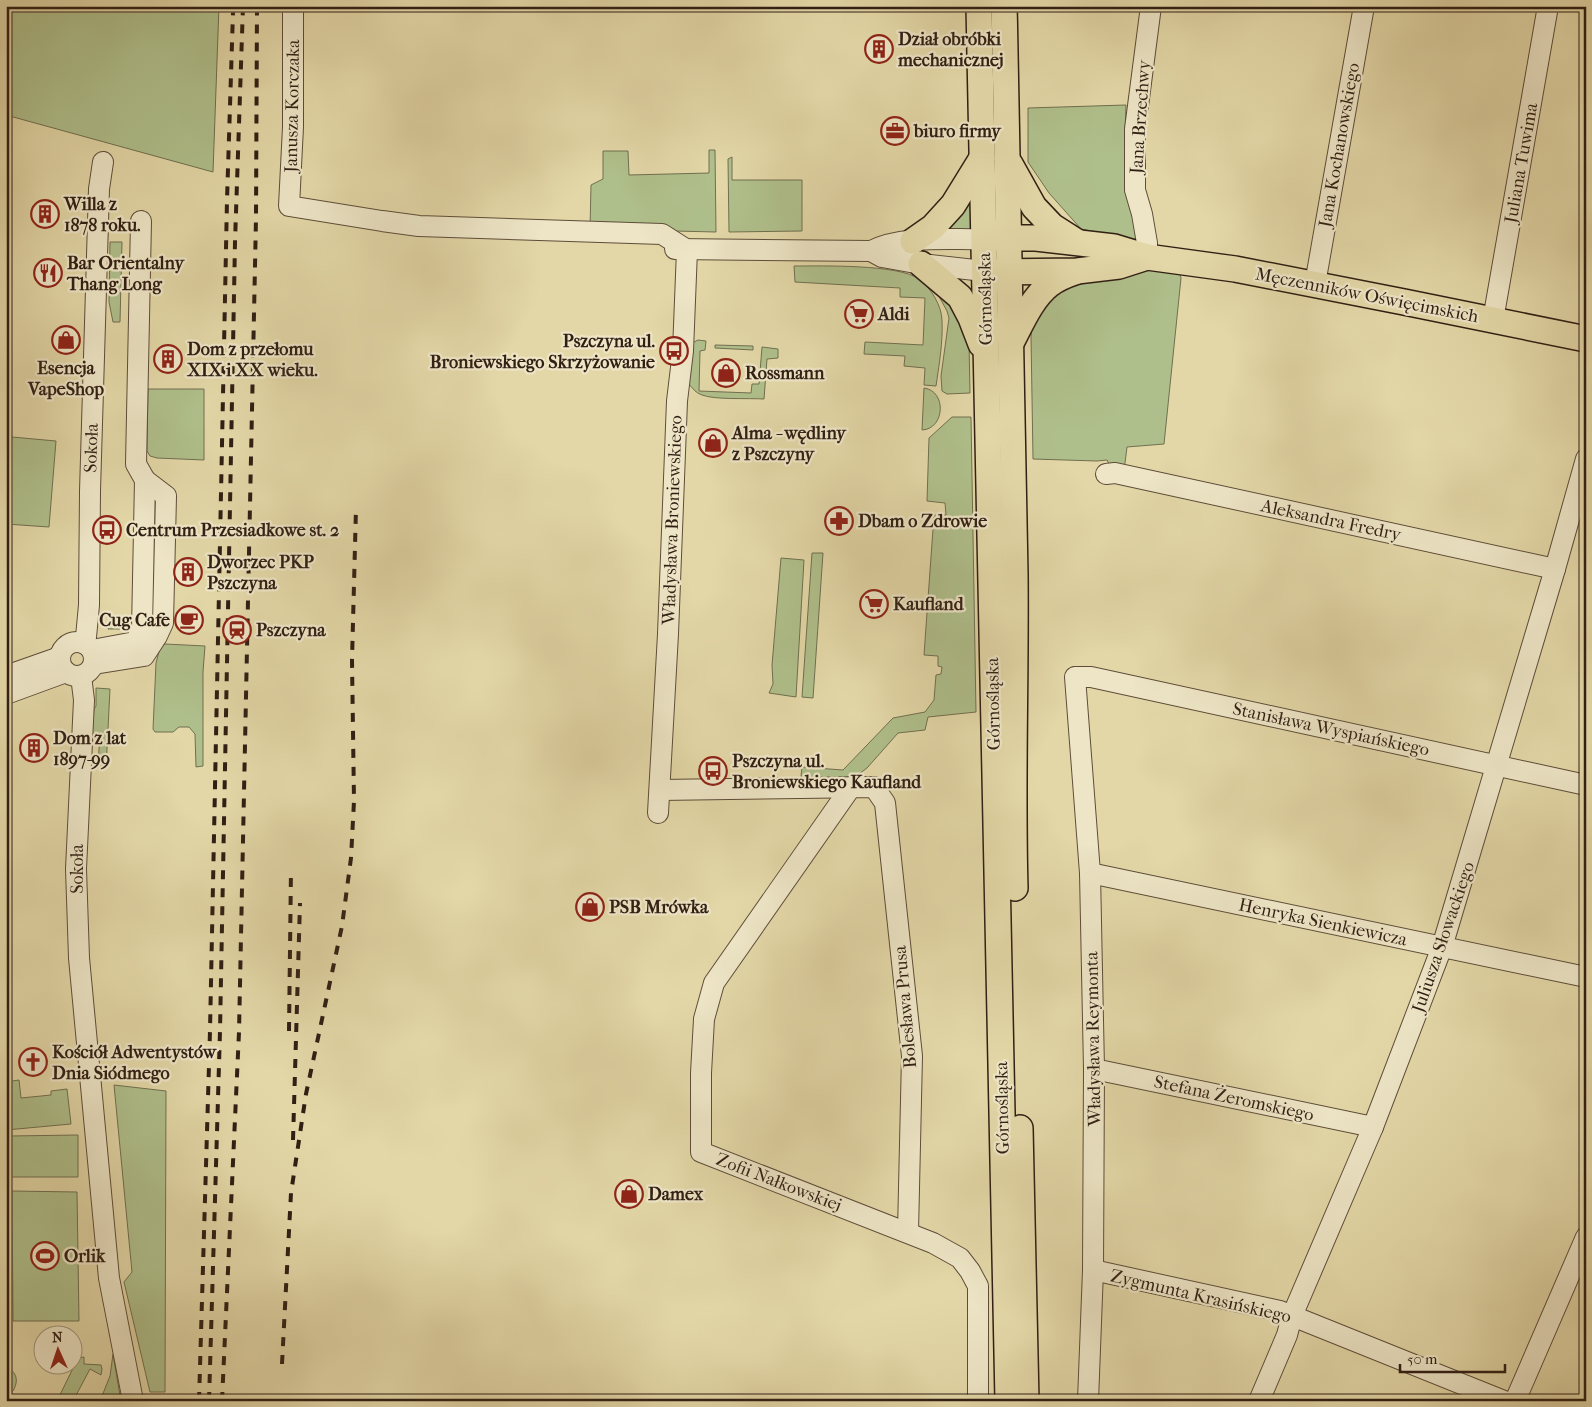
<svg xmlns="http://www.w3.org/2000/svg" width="1592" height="1407" font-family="'IM FELL French Canon',serif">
<rect width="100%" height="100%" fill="#e3d7a7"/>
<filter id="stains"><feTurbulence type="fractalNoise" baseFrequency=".004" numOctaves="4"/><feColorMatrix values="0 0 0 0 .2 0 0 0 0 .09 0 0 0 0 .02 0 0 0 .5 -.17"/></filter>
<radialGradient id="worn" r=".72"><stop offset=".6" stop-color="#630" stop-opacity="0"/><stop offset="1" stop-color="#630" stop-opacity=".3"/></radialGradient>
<g fill="#afbf8b" stroke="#706f50">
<path d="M6,6H219L213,172L6,115Z"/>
<path d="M1126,105L1125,134L1139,240L1081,229L1049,193L1028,162V108Z"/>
<path d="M709,150H715L716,232L590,229L591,185L603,179V151H628L629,175L709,173Z"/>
<path d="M732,157V180H802V231L729,232L728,159Z"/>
<path d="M972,183L974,231L939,230Z"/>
<path d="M110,242H122L120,322H113L109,302Z"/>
<path d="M794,266C822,266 898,264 919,279C931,288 942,306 942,321C943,343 939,365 936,386L924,385L925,368L904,366L905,356L864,354L865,342L923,345L925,298L900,297V288L795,282Z"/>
<path d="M1157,268L1179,270L1181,278L1164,444L1127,447L1124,471L1110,466L1107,460L1097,461L1033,459L1031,336L1033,320L1045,303L1072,282Z"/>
<path d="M935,289L949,294L969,343L970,393L947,394L942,391L941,376L949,318L947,311Z"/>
<path d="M698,340L706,341L705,350L700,351L699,391L751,393L752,384H759L762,347L778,349V358L767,359L764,399C748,398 715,400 702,395C696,393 693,389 689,384L692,343Z"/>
<path d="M715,345L753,346V350L715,348Z"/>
<path d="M924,388C947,391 945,429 922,430Z"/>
<path d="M148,389H204V460L157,458L150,456L147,451V444Z"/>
<path d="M952,417H971L976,712L928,717L925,730L898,733L867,768L859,774L846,780L804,781L801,776L802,767L843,770L893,718L925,712L934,700L936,675L941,674L942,667L938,666V656L924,655L934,515H946L945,503L927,501L929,438Z"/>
<path d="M12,437L56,441L49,527L6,524V499Z"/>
<path d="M812,553H823L813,698L802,697Z"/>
<path d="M781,558L804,560L796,697L769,693L773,684L772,665Z"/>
<path d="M122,616L130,629H108V624Z"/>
<path d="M165,644L205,646L203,672V766L196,767L195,734L189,727H179L173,732H155L153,729L156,663L160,648Z"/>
<path d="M96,688L110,689L106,769L98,765L100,734L92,733L94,709L96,706Z"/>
<path d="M19,1080L21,1098L51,1095V1091L67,1089L71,1124L6,1130V1082Z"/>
<path d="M114,1085L166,1091L165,1392H150L124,1282L132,1272Z"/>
<path d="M78,1135V1177H10V1136Z"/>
<path d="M12,1191L77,1192L79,1321H13Z"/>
<path d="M113,1354L121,1401H100L110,1376Z"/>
<path d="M84,1357V1364L101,1365L102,1369L101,1375L90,1369L73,1401H57L78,1358Z"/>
<path d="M6,1366C17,1373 19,1380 13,1391L6,1388Z"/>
</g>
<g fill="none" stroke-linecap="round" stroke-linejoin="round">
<defs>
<g id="minor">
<path d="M293,6V127L289,206L382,221L419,226L662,234L687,250"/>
<path d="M675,249L871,251C903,235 949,240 984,239"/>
<path d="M871,251L882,257L921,264L984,271"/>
<path d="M1147,257V243L1142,214L1135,190V129L1151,6"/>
<path d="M1315,284L1364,6"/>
<path d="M1493,320L1548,6"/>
<path d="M1106,474L1115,473L1555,569"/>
<circle cx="77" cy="659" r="17"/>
<path d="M83,643L86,637L89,605L90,491L99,189L103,162"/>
<path d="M92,650L135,642L142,629L145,480L136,464L141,221"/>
<path d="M94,664L144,656L157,636L163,623L166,496L145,480"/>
<path d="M6,676L60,657"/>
<path d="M81,676L84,700L76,869L79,958L109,1278L133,1401"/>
<path d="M6,694L66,672"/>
<path d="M851,787L714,983L704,1019L701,1073V1152L933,1243L960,1258L970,1271L978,1286V1401"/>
<path d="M660,790L874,787L885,803L912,1056L908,1232"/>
<path d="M658,813L668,634L677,401L683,351L687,250"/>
<path d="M1090,873L1586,977"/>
<path d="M1094,1069L1373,1127"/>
<path d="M1093,1270L1280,1311L1504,1401"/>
<path d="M1088,1401L1093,1270L1094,1069L1090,873L1075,677H1091L1586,785"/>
<path d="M1259,1401L1287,1335L1292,1316L1373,1127L1442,947L1555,569L1586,459"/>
<path d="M1515,1401L1586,1237"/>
</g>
<g id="major">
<path d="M979,6L1008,1401"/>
<path d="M1004,6C1009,195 1013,384 1015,574C1016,679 1012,783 1015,888"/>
<path d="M1010,164L1034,207L1052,226L1077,242"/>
<path d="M994,238H1036L1114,247L1147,257L1235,269L1404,302L1586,339"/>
<path d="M913,241L933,227L953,205L982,158"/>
<path d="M921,264L960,297L971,318L981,344"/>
<path d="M994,272L1077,271L1119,266L1147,257"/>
<path d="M1012,341C1022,322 1032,298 1050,284C1057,279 1066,275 1075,272"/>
<path d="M1020,1128L1026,1401"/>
</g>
</defs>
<use href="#minor" stroke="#5e4d39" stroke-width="22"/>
<use href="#major" stroke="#311f14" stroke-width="28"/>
<use href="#minor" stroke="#ede5c6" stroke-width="20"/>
<use href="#major" stroke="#e3d7a7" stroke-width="25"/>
<g stroke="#311f14" stroke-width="4" stroke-dasharray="9 9" stroke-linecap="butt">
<path d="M289,1031L291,870"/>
<path d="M293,1140L300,903"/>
<path d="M282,1364L291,1193L306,1094L342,926L351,858L354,801L352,660L356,508"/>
<path d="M199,1401L210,1031L227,200L233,12"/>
<path d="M209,1401L220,1031L235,242L243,6"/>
<path d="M222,1401L239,1032L256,218L257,6"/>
</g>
</g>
<defs>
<symbol id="building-ring" viewBox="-11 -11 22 22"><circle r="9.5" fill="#ede5c6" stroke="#8f2418" stroke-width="1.5"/><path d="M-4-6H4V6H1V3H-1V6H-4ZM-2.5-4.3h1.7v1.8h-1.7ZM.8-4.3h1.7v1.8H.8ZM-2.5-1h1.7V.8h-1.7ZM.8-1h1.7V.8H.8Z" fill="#8f2418"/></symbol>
<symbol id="office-ring" viewBox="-11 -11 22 22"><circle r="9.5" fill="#ede5c6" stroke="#8f2418" stroke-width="1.5"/><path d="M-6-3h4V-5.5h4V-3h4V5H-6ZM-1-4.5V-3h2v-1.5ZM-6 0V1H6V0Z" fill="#8f2418"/></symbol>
<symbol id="restaurant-ring" viewBox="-11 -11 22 22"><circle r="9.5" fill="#ede5c6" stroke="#8f2418" stroke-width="1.5"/><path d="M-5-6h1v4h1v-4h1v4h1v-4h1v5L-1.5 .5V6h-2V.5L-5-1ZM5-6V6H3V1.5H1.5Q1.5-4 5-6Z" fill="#8f2418"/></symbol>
<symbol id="supermarket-ring" viewBox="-11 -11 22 22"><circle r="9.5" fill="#ede5c6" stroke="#8f2418" stroke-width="1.5"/><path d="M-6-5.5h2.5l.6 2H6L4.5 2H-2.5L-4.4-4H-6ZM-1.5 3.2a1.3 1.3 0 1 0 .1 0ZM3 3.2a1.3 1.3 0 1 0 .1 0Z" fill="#8f2418"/></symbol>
<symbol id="shop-ring" viewBox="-11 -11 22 22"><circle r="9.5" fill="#ede5c6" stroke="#8f2418" stroke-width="1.5"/><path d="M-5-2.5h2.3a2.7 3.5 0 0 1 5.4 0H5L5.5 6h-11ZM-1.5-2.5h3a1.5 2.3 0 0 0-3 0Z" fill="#8f2418"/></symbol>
<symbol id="bus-ring" viewBox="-11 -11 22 22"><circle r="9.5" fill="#ede5c6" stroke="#8f2418" stroke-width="1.5"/><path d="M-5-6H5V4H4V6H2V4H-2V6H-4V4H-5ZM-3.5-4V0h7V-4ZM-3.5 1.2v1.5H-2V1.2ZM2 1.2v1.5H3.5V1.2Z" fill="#8f2418"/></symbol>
<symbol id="pharmacy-ring" viewBox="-11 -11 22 22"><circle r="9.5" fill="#ede5c6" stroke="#8f2418" stroke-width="1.5"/><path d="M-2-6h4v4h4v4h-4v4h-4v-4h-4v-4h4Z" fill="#8f2418"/></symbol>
<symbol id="cafe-ring" viewBox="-11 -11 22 22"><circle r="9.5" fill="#ede5c6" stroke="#8f2418" stroke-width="1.5"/><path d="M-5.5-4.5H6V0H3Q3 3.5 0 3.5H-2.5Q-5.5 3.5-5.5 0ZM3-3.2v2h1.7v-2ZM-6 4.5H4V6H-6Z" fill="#8f2418"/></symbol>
<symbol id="station-ring" viewBox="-11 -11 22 22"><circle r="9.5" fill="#ede5c6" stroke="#8f2418" stroke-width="1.5"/><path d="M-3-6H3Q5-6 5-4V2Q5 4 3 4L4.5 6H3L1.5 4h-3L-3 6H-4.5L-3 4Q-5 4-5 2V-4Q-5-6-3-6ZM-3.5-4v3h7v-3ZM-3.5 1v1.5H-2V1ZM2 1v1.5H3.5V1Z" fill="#8f2418"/></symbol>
<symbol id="church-ring" viewBox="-11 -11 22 22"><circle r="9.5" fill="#ede5c6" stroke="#8f2418" stroke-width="1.5"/><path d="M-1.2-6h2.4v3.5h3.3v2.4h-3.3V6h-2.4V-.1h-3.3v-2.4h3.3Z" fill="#8f2418"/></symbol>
<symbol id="stadium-ring" viewBox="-11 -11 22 22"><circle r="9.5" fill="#ede5c6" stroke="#8f2418" stroke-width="1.5"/><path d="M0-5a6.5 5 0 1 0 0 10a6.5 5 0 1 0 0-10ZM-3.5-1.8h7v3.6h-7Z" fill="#8f2418"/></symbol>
</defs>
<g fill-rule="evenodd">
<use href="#building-ring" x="863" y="33" width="32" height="32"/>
<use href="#office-ring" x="879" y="115" width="32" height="32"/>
<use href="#building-ring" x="29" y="198" width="32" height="32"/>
<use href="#restaurant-ring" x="32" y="257" width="32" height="32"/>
<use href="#supermarket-ring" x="843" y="298" width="32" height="32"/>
<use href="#shop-ring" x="50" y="324" width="32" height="32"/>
<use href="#bus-ring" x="658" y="335" width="32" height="32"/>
<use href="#building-ring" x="152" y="343" width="32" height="32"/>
<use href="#shop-ring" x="710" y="357" width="32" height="32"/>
<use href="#shop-ring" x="697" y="427" width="32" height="32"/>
<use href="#pharmacy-ring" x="823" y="505" width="32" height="32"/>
<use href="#bus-ring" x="91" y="514" width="32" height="32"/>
<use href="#building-ring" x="172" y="556" width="32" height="32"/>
<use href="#supermarket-ring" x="858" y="588" width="32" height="32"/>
<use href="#cafe-ring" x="173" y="604" width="32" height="32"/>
<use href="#station-ring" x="221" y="614" width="32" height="32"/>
<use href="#building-ring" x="18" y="732" width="32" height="32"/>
<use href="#bus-ring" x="697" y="755" width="32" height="32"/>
<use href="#shop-ring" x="574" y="891" width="32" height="32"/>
<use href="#church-ring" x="17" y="1046" width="32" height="32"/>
<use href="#shop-ring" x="613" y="1178" width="32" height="32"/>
<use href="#stadium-ring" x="29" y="1240" width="32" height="32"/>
</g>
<g text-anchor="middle" stroke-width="4.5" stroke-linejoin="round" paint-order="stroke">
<g font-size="18" font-weight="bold" fill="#311f14" stroke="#ede5c6" text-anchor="start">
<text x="898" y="45">Dział obróbki<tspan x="898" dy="21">mechanicznej</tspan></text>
<text x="914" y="137">biuro firmy</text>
<text x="64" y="210">Willa z<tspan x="64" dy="21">1878 roku.</tspan></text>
<text x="67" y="269">Bar Orientalny<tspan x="67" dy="21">Thang Long</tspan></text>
<text x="878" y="320">Aldi</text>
<text x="655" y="347" text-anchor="end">Pszczyna ul.<tspan x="655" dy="21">Broniewskiego Skrzyżowanie</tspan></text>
<text x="187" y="355">Dom z przełomu<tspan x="187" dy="21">XIX i XX wieku.</tspan></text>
<text x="66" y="374" text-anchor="middle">Esencja<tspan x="66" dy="21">VapeShop</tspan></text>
<text x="745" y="379">Rossmann</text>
<text x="732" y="439">Alma - wędliny<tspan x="732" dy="21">z Pszczyny</tspan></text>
<text x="858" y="527">Dbam o Zdrowie</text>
<text x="126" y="536">Centrum Przesiadkowe st. 2</text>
<text x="207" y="568">Dworzec PKP<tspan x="207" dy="21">Pszczyna</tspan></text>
<text x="893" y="610">Kaufland</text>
<text x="170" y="626" text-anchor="end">Cug Cafe</text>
<text x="256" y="636">Pszczyna</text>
<text x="53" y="744">Dom z lat<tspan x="53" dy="21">1897-99</tspan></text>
<text x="732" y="767">Pszczyna ul.<tspan x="732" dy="21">Broniewskiego Kaufland</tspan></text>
<text x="609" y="913">PSB Mrówka</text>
<text x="52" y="1058">Kościół Adwentystów<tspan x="52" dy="21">Dnia Siódmego</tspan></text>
<text x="648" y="1200">Damex</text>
<text x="64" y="1262">Orlik</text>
</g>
<g font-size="18" fill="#311f14" stroke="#ede5c6">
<text transform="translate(292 106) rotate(-89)" y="6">Janusza Korczaka</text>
<text transform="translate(1140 117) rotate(-86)" y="6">Jana Brzechwy</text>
<text transform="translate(1339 145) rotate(-80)" y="6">Jana Kochanowskiego</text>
<text transform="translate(1521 163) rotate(-80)" y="6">Juliana Tuwima</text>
<text transform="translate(1367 295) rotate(11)" y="6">Męczenników Oświęcimskich</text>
<text transform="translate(985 299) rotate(-91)" y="6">Górnośląska</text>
<text transform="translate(91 448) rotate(-88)" y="6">Sokoła</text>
<text transform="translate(672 520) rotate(-88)" y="6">Władysława Broniewskiego</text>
<text transform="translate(1331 520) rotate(12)" y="6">Aleksandra Fredry</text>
<text transform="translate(993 704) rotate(-91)" y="6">Górnośląska</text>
<text transform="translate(1331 729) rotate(12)" y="6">Stanisława Wyspiańskiego</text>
<text transform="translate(77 869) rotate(-90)" y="6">Sokoła</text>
<text transform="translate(1323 922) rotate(12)" y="6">Henryka Sienkiewicza</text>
<text transform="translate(1443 937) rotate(-71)" y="6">Juliusza Słowackiego</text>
<text transform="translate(905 1007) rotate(-95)" y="6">Bolesława Prusa</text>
<text transform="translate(1093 1039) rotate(-91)" y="6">Władysława Reymonta</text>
<text transform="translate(1234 1098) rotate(12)" y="6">Stefana Żeromskiego</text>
<text transform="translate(1002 1108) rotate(-91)" y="6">Górnośląska</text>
<text transform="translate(779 1182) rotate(21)" y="6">Zofii Nałkowskiej</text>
<text transform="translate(1201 1296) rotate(13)" y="6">Zygmunta Krasińskiego</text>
</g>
</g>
<rect width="1592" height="1407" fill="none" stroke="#e3d7a7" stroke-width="25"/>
<rect x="8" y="8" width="1577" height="1392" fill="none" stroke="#311f14" stroke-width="2.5"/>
<rect x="12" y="12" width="1567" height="1382" fill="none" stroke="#311f14"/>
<g transform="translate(58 1350) rotate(357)"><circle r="24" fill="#ede5c6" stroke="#a2967f"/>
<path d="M0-4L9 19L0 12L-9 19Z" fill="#8f2418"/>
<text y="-8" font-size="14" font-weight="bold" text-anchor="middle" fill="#311f14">N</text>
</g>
<path d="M1400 1364v8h105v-8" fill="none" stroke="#311f14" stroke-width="2.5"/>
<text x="1407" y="1364" font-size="15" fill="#311f14" stroke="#ede5c6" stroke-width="4" paint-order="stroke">50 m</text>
<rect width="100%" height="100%" filter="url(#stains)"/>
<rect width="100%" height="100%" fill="url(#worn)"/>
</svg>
